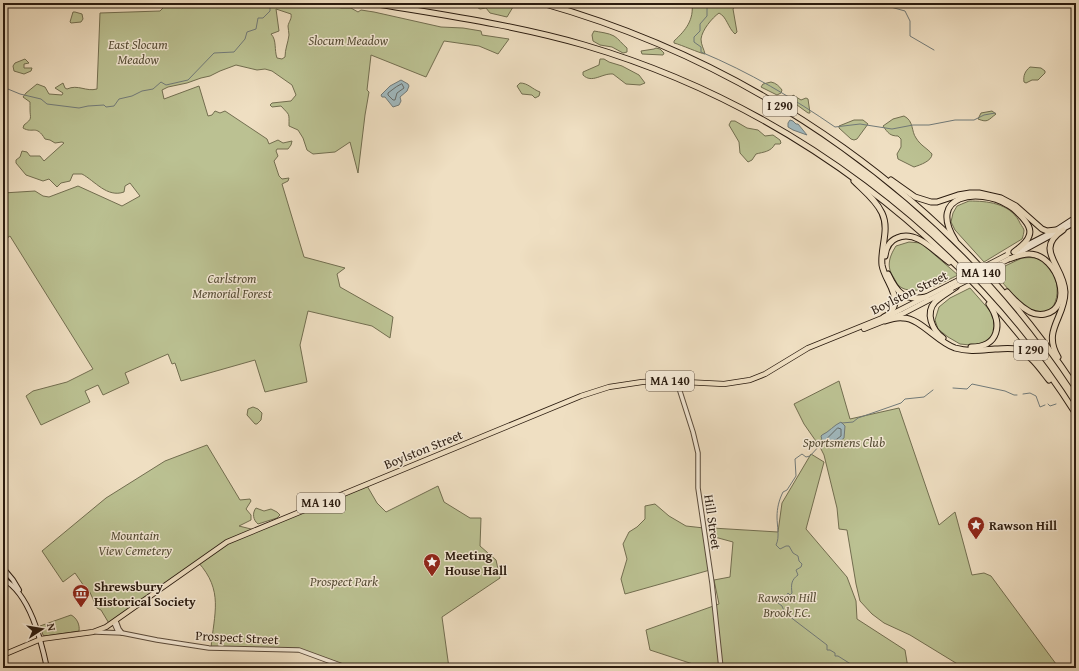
<svg xmlns="http://www.w3.org/2000/svg" width="1079" height="671" font-family="'Gentium Book Plus',serif">
<rect width="100%" height="100%" fill="#efdfc2"/>
<filter id="stains"><feTurbulence type="fractalNoise" baseFrequency=".005" numOctaves="4"/><feColorMatrix values="0 0 0 0 .2 0 0 0 0 .09 0 0 0 0 .02 0 0 0 .5 -.17"/></filter>
<radialGradient id="worn" r=".72"><stop offset=".6" stop-color="#630" stop-opacity="0"/><stop offset="1" stop-color="#630" stop-opacity=".3"/></radialGradient>
<g fill="#bbc192" stroke="#726e50" fill-rule="evenodd">
<path d="M168,3H325L341,8H351L358,12L361,10L374,12L441,27L463,28L481,31L482,35L509,39L498,54L479,46L444,41L426,77L371,55L367,90L369,92L365,115L358,173L350,142L335,152L313,154L307,150L303,138L298,130L289,126C289,112 290,116 281,106L272,107L270,105L272,103L291,101L296,95L292,85L272,71L265,69L257,70L236,65L220,71L210,76L201,78L187,83L168,87L162,90L164,99L199,86L208,116L212,115L215,111L220,113L225,111L267,139L269,144L278,140L283,143L292,141L291,145L288,149H277L276,151L278,156L274,161L279,176L282,179L289,178L288,181L282,184L304,257L345,268L337,274L340,287L393,317L390,338L372,326L308,311L300,345L307,382L265,392L255,360L181,381L175,363L172,364L168,354L125,373L129,383L103,395L98,385L85,391L90,402L41,425L26,396L33,391L67,382L93,369L10,236L3,241V193L35,191L43,196L49,197L78,186L122,206L140,196L130,183L125,186L124,192C107,198 95,181 82,174H73L70,181L61,183L57,187L49,179L43,181L26,175L16,163V160L20,157L22,151L27,152L30,156H40L44,161L64,143L62,142L55,143L50,140L45,139C36,124 33,134 23,128L24,125C33,118 30,119 30,109C30,107 30,104 30,102L23,97L26,93L37,84L45,87L49,94L62,95L63,93L55,88L63,83L65,88L67,89C78,84 86,92 97,89L100,13L160,11ZM276,9L291,14C292,19 289,21 288,26C288,29 289,32 289,35C288,43 285,49 285,57L282,59L277,58C274,50 277,40 271,34L279,31Z"/>
<path d="M469,3H491L513,7L507,17L490,13L486,8L480,9L475,6L470,7Z"/>
<path d="M692,3H737L733,9L737,32L735,34C728,28 727,17 719,13C712,18 702,30 701,39C701,45 704,49 705,54C699,53 682,45 674,43V41C686,30 694,20 692,3Z"/>
<path d="M73,12H75L82,14L83,19L81,22L71,23L70,22Z"/>
<path d="M594,31C599,32 609,33 614,36C619,39 622,44 627,48V52L623,53L612,47L600,45L593,41L592,35Z"/>
<path d="M656,48L660,49L664,53L663,55L642,54L641,51L654,49Z"/>
<path d="M25,59L29,63L24,64V68H32L31,71L24,74L14,71L13,66L15,63Z"/>
<path d="M600,59H604L609,62L622,66L639,75L645,83L640,85L626,84L613,74C602,73 592,84 583,75V72L599,65Z"/>
<path d="M1030,67L1041,68L1045,71V73L1038,80H1032L1026,83L1024,82C1023,76 1025,71 1030,67Z"/>
<path d="M771,82C776,83 779,86 782,90L781,93L777,95L761,87L763,84Z"/>
<path d="M520,83C528,83 532,89 540,92L539,96L535,98L532,95L522,94L517,86Z"/>
<path d="M793,95L801,100L806,98L808,99L810,113H808L797,105L792,98Z"/>
<path d="M992,111L996,114C988,120 988,123 978,119L981,113Z"/>
<path d="M904,116C914,121 911,131 916,138C921,146 927,148 932,154C932,161 920,165 914,167L898,159L897,154L901,147V139L898,136C890,136 888,133 883,126L893,119Z"/>
<path d="M854,120H863L868,124L857,139L854,140L851,139L839,128V126Z"/>
<path d="M731,121H735L747,128L758,130L765,136L773,135L780,140L781,143L780,144H775C771,152 763,152 756,154L752,160L748,162L740,153L739,142L729,125Z"/>
<path d="M969,201C987,201 1009,203 1019,221C1020,224 1023,227 1024,230C1024,232 1023,237 1022,239L984,262L955,230L951,222L953,213L957,206Z"/>
<path d="M909,242L921,243L958,275C944,282 914,298 899,286C897,284 895,280 894,278C886,267 889,257 896,246Z"/>
<path d="M1022,258C1026,258 1030,257 1034,258C1066,262 1065,328 1030,309C1018,303 1006,286 997,276L1005,266Z"/>
<path d="M970,288L992,313L994,321V332L990,339L981,344L970,345L960,344L948,337L938,329L935,320L939,307L950,298Z"/>
<path d="M839,381L850,419L899,408L939,525L955,512L972,575L984,573L991,576L1059,668H964L910,635L884,623L872,614L860,601L856,584L847,530L839,529L837,508L824,455L820,447L804,424L794,404Z"/>
<path d="M253,407L258,409L262,413L261,420L257,424H255L247,415L248,409Z"/>
<path d="M207,445L240,500L250,499L251,501L246,509L251,515V520L239,526L255,530L366,484L377,503L386,512L438,486L444,502L470,518H481L480,546L496,560L500,578L442,617L449,668H348L305,652L211,648C214,613 224,591 198,562L110,625L101,610L97,608L88,588L86,589L75,573L63,582L42,551L106,498L165,461Z"/>
<path d="M811,454L824,462L806,529L847,577L856,601L857,619L905,650L908,668H705L650,650L646,630L719,604L714,580L730,577L733,542L711,536L712,528L778,532L782,503Z"/>
<path d="M655,504L669,516L686,526L704,528L710,570L625,594L621,579L627,559L623,544L629,532L637,527L645,519V506Z"/>
<path d="M256,508L264,511L271,509L277,512L280,515L277,518L258,524C253,520 252,513 256,508Z"/>
<path d="M71,615C77,618 80,625 79,631L45,636L43,635L40,626Z"/>
</g>
<g fill="#a0b9bf" stroke="#717a79">
<path d="M401,80L408,84L409,86L407,91L400,97L401,101L399,105L393,107L385,97H382L381,95L390,86Z"/>
<path d="M790,120L793,121L796,124H798L807,135L793,130L788,127V123Z"/>
<path d="M841,422L845,426L844,438L834,446H828L822,440L821,436L822,435C829,432 834,425 841,422Z"/>
</g>
<g fill="none" stroke-linecap="round" stroke-linejoin="round">
<g stroke="#656a67" stroke-width="1">
<path d="M402,84L404,88L397,93L395,100H393L388,95V93L396,87Z"/>
<path d="M838,428L841,429V436L833,442H829L828,438Z"/>
</g>
<g stroke="#717a79" stroke-width="1">
<path d="M573,3L583,7"/>
<path d="M707,3V16L700,24V31L694,37V42L701,47V52C749,72 793,98 835,127L860,124L892,129L913,125H929L955,120H974L984,115L995,113"/>
<path d="M885,3L887,6L905,11L910,21V36L934,50"/>
<path d="M3,87L20,94L41,99L47,104L79,108L88,106L104,105L106,107L114,106L119,99L132,96L142,91L153,89L161,82L166,85L188,80L214,53L234,52L245,39L247,32L256,29L258,18H263L270,11V5L277,3"/>
<path d="M953,388L967,389L972,384L1005,391L1014,395H1017"/>
<path d="M1023,394L1030,393L1036,396L1040,407L1045,405"/>
<path d="M1048,404L1050,406L1056,404"/>
<path d="M842,423L853,422L858,418L901,403L905,399L924,397L933,390"/>
<path d="M821,444L810,456L806,457L802,454L795,459L796,476L787,490L783,492C779,500 777,508 777,517C777,526 780,537 776,545L780,549L786,546H789L793,553L798,556L799,561L802,564L801,567L796,570L798,575C791,580 791,585 792,593L790,595L788,593L786,596L790,600L787,601L782,599V602L778,603L782,606L785,613L827,645V650H830L835,653V656H838L857,668"/>
</g>
<defs>
<g id="tertiary">
<path d="M677,382L693,432L698,453V488L712,583L721,668"/>
<path d="M116,621L119,629L122,633"/>
<path d="M114,623L118,632"/>
<path d="M96,632L122,633L157,640L209,648L299,650L348,668"/>
</g>
<g id="secondary">
<path d="M1021,248L1056,230L1076,217"/>
<path d="M1017,254L1076,222"/>
<path d="M3,568L13,580L19,590"/>
<path d="M3,579C30,594 41,640 47,668"/>
</g>
<g id="primary">
<path d="M864,329L904,313L950,289"/>
<path d="M3,655L41,639L93,632L106,627L227,542L581,396L609,387L642,382L665,381L724,384L750,380L765,374L808,348L892,314L951,284"/>
</g>
<g id="motorway">
<path d="M372,3C443,15 515,25 584,45C785,104 964,237 1076,414"/>
<path d="M542,3C758,64 952,200 1076,388"/>
<path d="M891,180L915,197L931,202H937L958,195L970,193H979L1001,198L1016,206L1042,229L1047,231L1056,230"/>
<path d="M854,181C864,191 876,200 882,213C890,230 880,248 882,265C884,278 896,290 895,303C894,310 890,314 884,317"/>
<path d="M955,240C927,195 978,187 1008,205C1014,208 1018,213 1022,217C1027,223 1032,229 1029,236C1027,243 1020,247 1014,252"/>
<path d="M885,256C886,248 889,241 897,238C916,229 935,252 949,262"/>
<path d="M888,274C897,293 904,301 926,297"/>
<path d="M1007,292C1013,299 1021,307 1030,312C1034,314 1040,315 1045,314C1075,308 1058,255 1030,254C1023,253 1016,257 1009,259"/>
<path d="M885,321C891,319 897,317 903,318C920,318 937,342 955,348C969,352 981,350 995,349C1003,349 1011,347 1019,350C1032,356 1041,370 1049,380"/>
<path d="M943,338C932,330 925,313 935,302C941,296 949,292 956,287"/>
<path d="M971,347C999,347 1003,324 989,304"/>
<path d="M1058,357C1042,330 1065,318 1065,292C1064,265 1033,250 1063,230"/>
</g>
</defs>
<use href="#tertiary" stroke="#5b4c3c" stroke-width="5.5"/>
<use href="#secondary" stroke="#2a1b0f" stroke-width="6"/>
<use href="#primary" stroke="#2a1b0f" stroke-width="6"/>
<use href="#motorway" stroke="#2a1b0f" stroke-width="7"/>
<use href="#tertiary" stroke="#f5ead7" stroke-width="3.5"/>
<use href="#secondary" stroke="#f5ead7" stroke-width="4"/>
<use href="#primary" stroke="#efdfc2" stroke-width="4.5"/>
<use href="#motorway" stroke="#efdfc2" stroke-width="5"/>
<defs>
<g id="primary-bridge">
<path d="M951,284L1007,255"/>
<path d="M952,288L1009,259"/>
</g>
</defs>
<use href="#primary-bridge" stroke="#2a1b0f" stroke-width="6" stroke-linecap="butt"/>
<use href="#primary-bridge" stroke="#efdfc2" stroke-width="4.5"/>
</g>
<defs>
<symbol id="sight-pin" viewBox="-11 -11 22 30"><path d="M0 17L-7.5 6A9.5 9.5 0 1 1 7.5 6Z" fill="#8f2418" stroke="#f5ead7"/><path d="M0-6L1.8-2.2L6-1.7L2.9 1.2L3.7 5.4L0 3.3L-3.7 5.4L-2.9 1.2L-6-1.7L-1.8-2.2Z" fill="#fff"/></symbol>
<symbol id="museum-pin" viewBox="-11 -11 22 30"><path d="M0 17L-7.5 6A9.5 9.5 0 1 1 7.5 6Z" fill="#8f2418" stroke="#f5ead7"/><path d="M0-6L6-3V-2H-6V-3ZM-5-1h2V3h-2ZM-1-1h2V3h-2ZM3-1h2V3H3ZM-6 4H6V6H-6Z" fill="#fff"/></symbol>
</defs>
<g fill-rule="evenodd">
<use href="#sight-pin" x="966" y="515" width="20" height="27"/>
<use href="#sight-pin" x="422" y="552" width="20" height="27"/>
<use href="#museum-pin" x="71" y="583" width="20" height="27"/>
</g>
<g text-anchor="middle" stroke-width="3" stroke-linejoin="round" paint-order="stroke">
<g fill="#f5ead7" stroke="#67594b" stroke-width="1">
<rect x="763" y="96" width="34" height="20" rx="3"/>
<rect x="957" y="263" width="48" height="20" rx="3"/>
<rect x="1014" y="340" width="34" height="20" rx="3"/>
<rect x="646" y="371" width="48" height="20" rx="3"/>
<rect x="297" y="493" width="48" height="20" rx="3"/>
</g>
<g font-size="12" font-weight="bold" fill="#2a1b0f">
<text x="780" y="110">I 290</text>
<text x="981" y="277">MA 140</text>
<text x="1031" y="354">I 290</text>
<text x="670" y="385">MA 140</text>
<text x="321" y="507">MA 140</text>
</g>
<g font-size="13" font-style="italic" fill="#564d36" stroke="#f5ead7">
<text x="348" y="45">Slocum Meadow</text>
<text x="138" y="49">East Slocum<tspan x="138" dy="15">Meadow</tspan></text>
<text x="232" y="283">Carlstrom<tspan x="232" dy="15">Memorial Forest</tspan></text>
<text x="844" y="447">Sportsmens Club</text>
<text x="135" y="540">Mountain<tspan x="135" dy="15">View Cemetery</tspan></text>
<text x="344" y="586">Prospect Park</text>
<text x="787" y="602">Rawson Hill<tspan x="787" dy="15">Brook F.C.</tspan></text>
</g>
<g font-size="13" fill="#2a1b0f" stroke="#f5ead7">
<text transform="translate(909 292) rotate(-26)" y="5">Boylston Street</text>
<text transform="translate(423 449) rotate(-22)" y="5">Boylston Street</text>
<text transform="translate(713 522) rotate(82)" y="5">Hill Street</text>
<text transform="translate(237 637) rotate(3)" y="5">Prospect Street</text>
</g>
<g font-size="13" font-weight="bold" fill="#2a1b0f" stroke="#f5ead7" text-anchor="start">
<text x="989" y="530">Rawson Hill</text>
<text x="445" y="560">Meeting<tspan x="445" dy="15">House Hall</tspan></text>
<text x="94" y="591">Shrewsbury<tspan x="94" dy="15">Historical Society</tspan></text>
</g>
</g>
<rect width="1079" height="671" fill="none" stroke="#efdfc2" stroke-width="16"/>
<rect x="4" y="4" width="1071" height="663" fill="none" stroke="#2a1b0f" stroke-width="2"/>
<rect x="8" y="8" width="1063" height="655" fill="none" stroke="#2a1b0f"/>
<g transform="translate(42 629) rotate(78)" stroke="#f5ead7" stroke-width="3" paint-order="stroke">
<path d="M0-3L7 15L0 10L-7 15Z" fill="#2a1b0f"/>
<text y="-6" font-size="11" font-weight="bold" text-anchor="middle" fill="#2a1b0f">N</text>
</g>
<rect width="100%" height="100%" filter="url(#stains)"/>
<rect width="100%" height="100%" fill="url(#worn)"/>
</svg>
